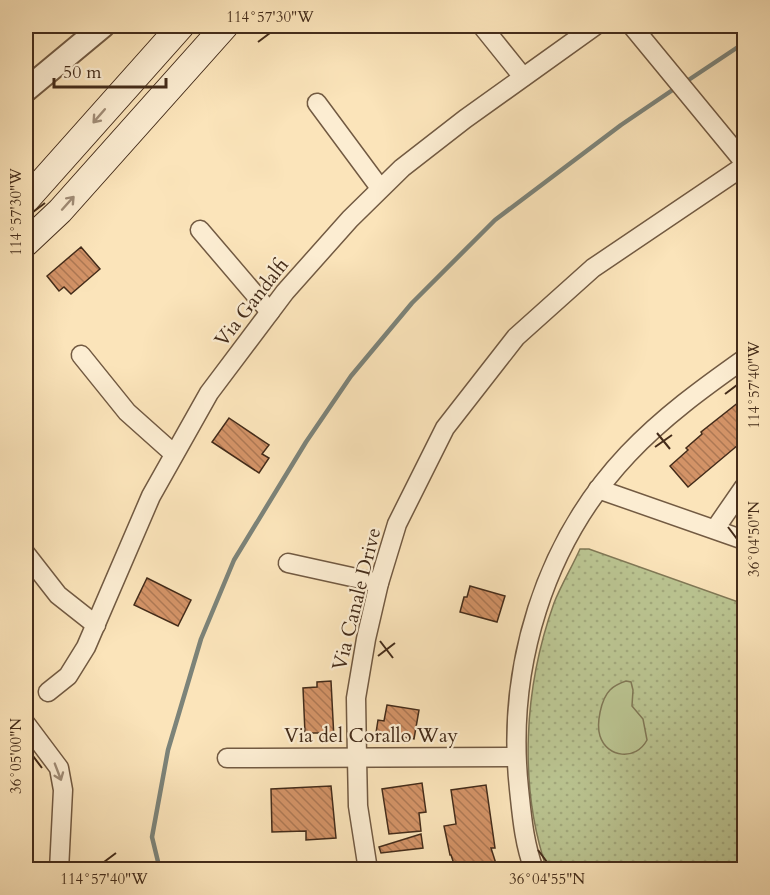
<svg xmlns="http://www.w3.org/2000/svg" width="770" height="895" font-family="Cardo,serif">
<defs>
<pattern id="green-dots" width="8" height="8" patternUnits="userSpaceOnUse" patternTransform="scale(1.5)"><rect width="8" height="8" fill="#bbc592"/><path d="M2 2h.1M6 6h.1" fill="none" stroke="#a2a97d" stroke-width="1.8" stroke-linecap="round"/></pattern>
<pattern id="building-back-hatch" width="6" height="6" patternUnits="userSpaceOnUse" patternTransform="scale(1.5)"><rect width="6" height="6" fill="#d39367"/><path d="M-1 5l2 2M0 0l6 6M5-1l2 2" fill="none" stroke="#ad7854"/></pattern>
</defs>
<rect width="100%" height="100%" fill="#fbe4ba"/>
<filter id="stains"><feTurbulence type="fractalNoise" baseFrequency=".00333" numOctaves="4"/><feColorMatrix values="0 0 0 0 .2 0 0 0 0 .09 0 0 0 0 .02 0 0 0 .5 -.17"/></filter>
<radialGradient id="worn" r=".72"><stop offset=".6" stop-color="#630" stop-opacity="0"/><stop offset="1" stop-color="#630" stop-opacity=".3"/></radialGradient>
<path fill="url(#green-dots)" stroke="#807856" stroke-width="1.5" d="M580,549H589L744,604V869L547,870C518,785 524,687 554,603C561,585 572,567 580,549Z"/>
<path fill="#bbc592" stroke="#807856" stroke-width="1.5" d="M626,681L631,682L633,690L632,706L643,719L647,740C636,761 607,758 600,736C596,724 601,699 610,690C614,686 620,683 626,681Z"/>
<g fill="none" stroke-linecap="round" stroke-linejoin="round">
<g stroke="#7c8379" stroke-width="4.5">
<path d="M684,83L744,43"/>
<path d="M160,870L152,837L168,750L201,639L234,560L306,442L351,376L412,303L495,220L621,125L677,87"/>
</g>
</g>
<g fill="url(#building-back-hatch)" stroke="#442c1a" stroke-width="1.5">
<path d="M81,247L100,269L71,294L64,287L59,291L47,276Z"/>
<path d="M744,398V440L688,487L670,466L688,450L686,448L702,434L701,432Z"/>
<path d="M229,418L269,445L262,454L269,458L259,473L212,442Z"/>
<path d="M147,578L191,600L178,626L134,605Z"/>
<path d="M470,586L505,596L497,622L460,612L464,597H467Z"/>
<path d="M331,681L334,739L319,740V733H305L303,688L317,687V682Z"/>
<path d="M387,705L419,710L414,739L376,733L378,720L384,721Z"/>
<path d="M422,783L426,812L419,813L421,831L389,834L382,789Z"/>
<path d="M486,785L495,848H491L498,870H456L451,855H450L444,826L456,824L451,790Z"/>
<path d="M331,786L336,838L306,840V831L272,832L271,789Z"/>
<path d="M421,834L423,848L381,853L379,847Z"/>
</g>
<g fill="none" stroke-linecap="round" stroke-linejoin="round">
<defs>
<g id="minor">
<path d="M482,26L523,77"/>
<path d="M632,26L744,162"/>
<path d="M317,103L380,188"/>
<path d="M200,230L270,312"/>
<path d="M81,355L127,412L174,454"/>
<path d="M598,489L744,540"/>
<path d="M715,529L744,487"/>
<path d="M26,554L58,595L96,625"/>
<path d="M288,563L379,583"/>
<path d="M48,692L68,676L86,647L151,496L209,393L285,292L350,219L402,168L465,119L595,26"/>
<path d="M26,724L59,768L63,790L59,870"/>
<path d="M227,758L516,757"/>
<path d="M368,870L358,806L357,758L356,698L366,639L379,583L397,524L445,428L516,337L593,268L744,166"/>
<path d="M534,870C524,843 522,817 519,789C506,668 544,543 628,454C663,417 703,388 744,359"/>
</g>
<path id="tertiary" d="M26,90L103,26"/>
<g id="secondary">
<path d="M26,200L181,26"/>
<path d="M26,243L60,211L225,26"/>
</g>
</defs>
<use href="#minor" stroke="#725a42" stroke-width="21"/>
<use href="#tertiary" stroke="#725a42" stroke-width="26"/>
<use href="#secondary" stroke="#442c1a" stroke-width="28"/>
<use href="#minor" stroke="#fcedd2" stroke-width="18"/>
<use href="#tertiary" stroke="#fcedd2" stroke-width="22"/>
<use href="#secondary" stroke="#fcedd2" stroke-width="26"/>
</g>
<defs><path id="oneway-shaft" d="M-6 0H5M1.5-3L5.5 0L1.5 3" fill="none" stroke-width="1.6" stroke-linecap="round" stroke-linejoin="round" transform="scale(1.5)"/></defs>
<g stroke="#a08c76">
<use href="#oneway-shaft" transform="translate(99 116) rotate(131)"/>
<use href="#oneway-shaft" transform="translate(68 203) rotate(-48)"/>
<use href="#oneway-shaft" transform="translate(58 772) rotate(69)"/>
</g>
<path fill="none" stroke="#442c1a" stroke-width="2" d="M258,42L270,33M33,212L45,203M725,394L737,385M657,433L670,449M655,447L672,435M728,527L737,539M380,641L393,658M378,656L395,643M33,756L42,768M538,850L547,862M104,862L116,853"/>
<g text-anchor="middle" stroke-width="4.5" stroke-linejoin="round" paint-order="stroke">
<g font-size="20" fill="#442c1a" stroke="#fcedd2">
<text transform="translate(251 302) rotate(-52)" y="7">Via Gandalfi</text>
<text transform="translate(356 599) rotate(-76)" y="7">Via Canale Drive</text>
<text x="371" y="742">Via del Corallo Way</text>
</g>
</g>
<rect width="770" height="895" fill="none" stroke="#fbe4ba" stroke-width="66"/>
<path d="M54 78v9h112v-9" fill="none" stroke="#442c1a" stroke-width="3"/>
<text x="63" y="78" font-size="18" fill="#442c1a" stroke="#fcedd2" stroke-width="4.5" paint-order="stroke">50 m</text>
<rect x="33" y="33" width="704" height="829" fill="none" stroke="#442c1a" stroke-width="2"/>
<g font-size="15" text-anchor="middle" fill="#442c1a">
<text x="270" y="22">114°57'30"W</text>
<text transform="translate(16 212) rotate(-90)" y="5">114°57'30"W</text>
<text transform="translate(754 385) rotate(-90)" y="5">114°57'40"W</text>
<text transform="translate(754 539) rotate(-90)" y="5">36°04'50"N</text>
<text transform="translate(16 756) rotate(-90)" y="5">36°05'00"N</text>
<text x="104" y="884">114°57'40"W</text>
<text x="547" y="884">36°04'55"N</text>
</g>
<rect width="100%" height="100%" filter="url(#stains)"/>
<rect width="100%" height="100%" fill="url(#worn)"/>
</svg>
